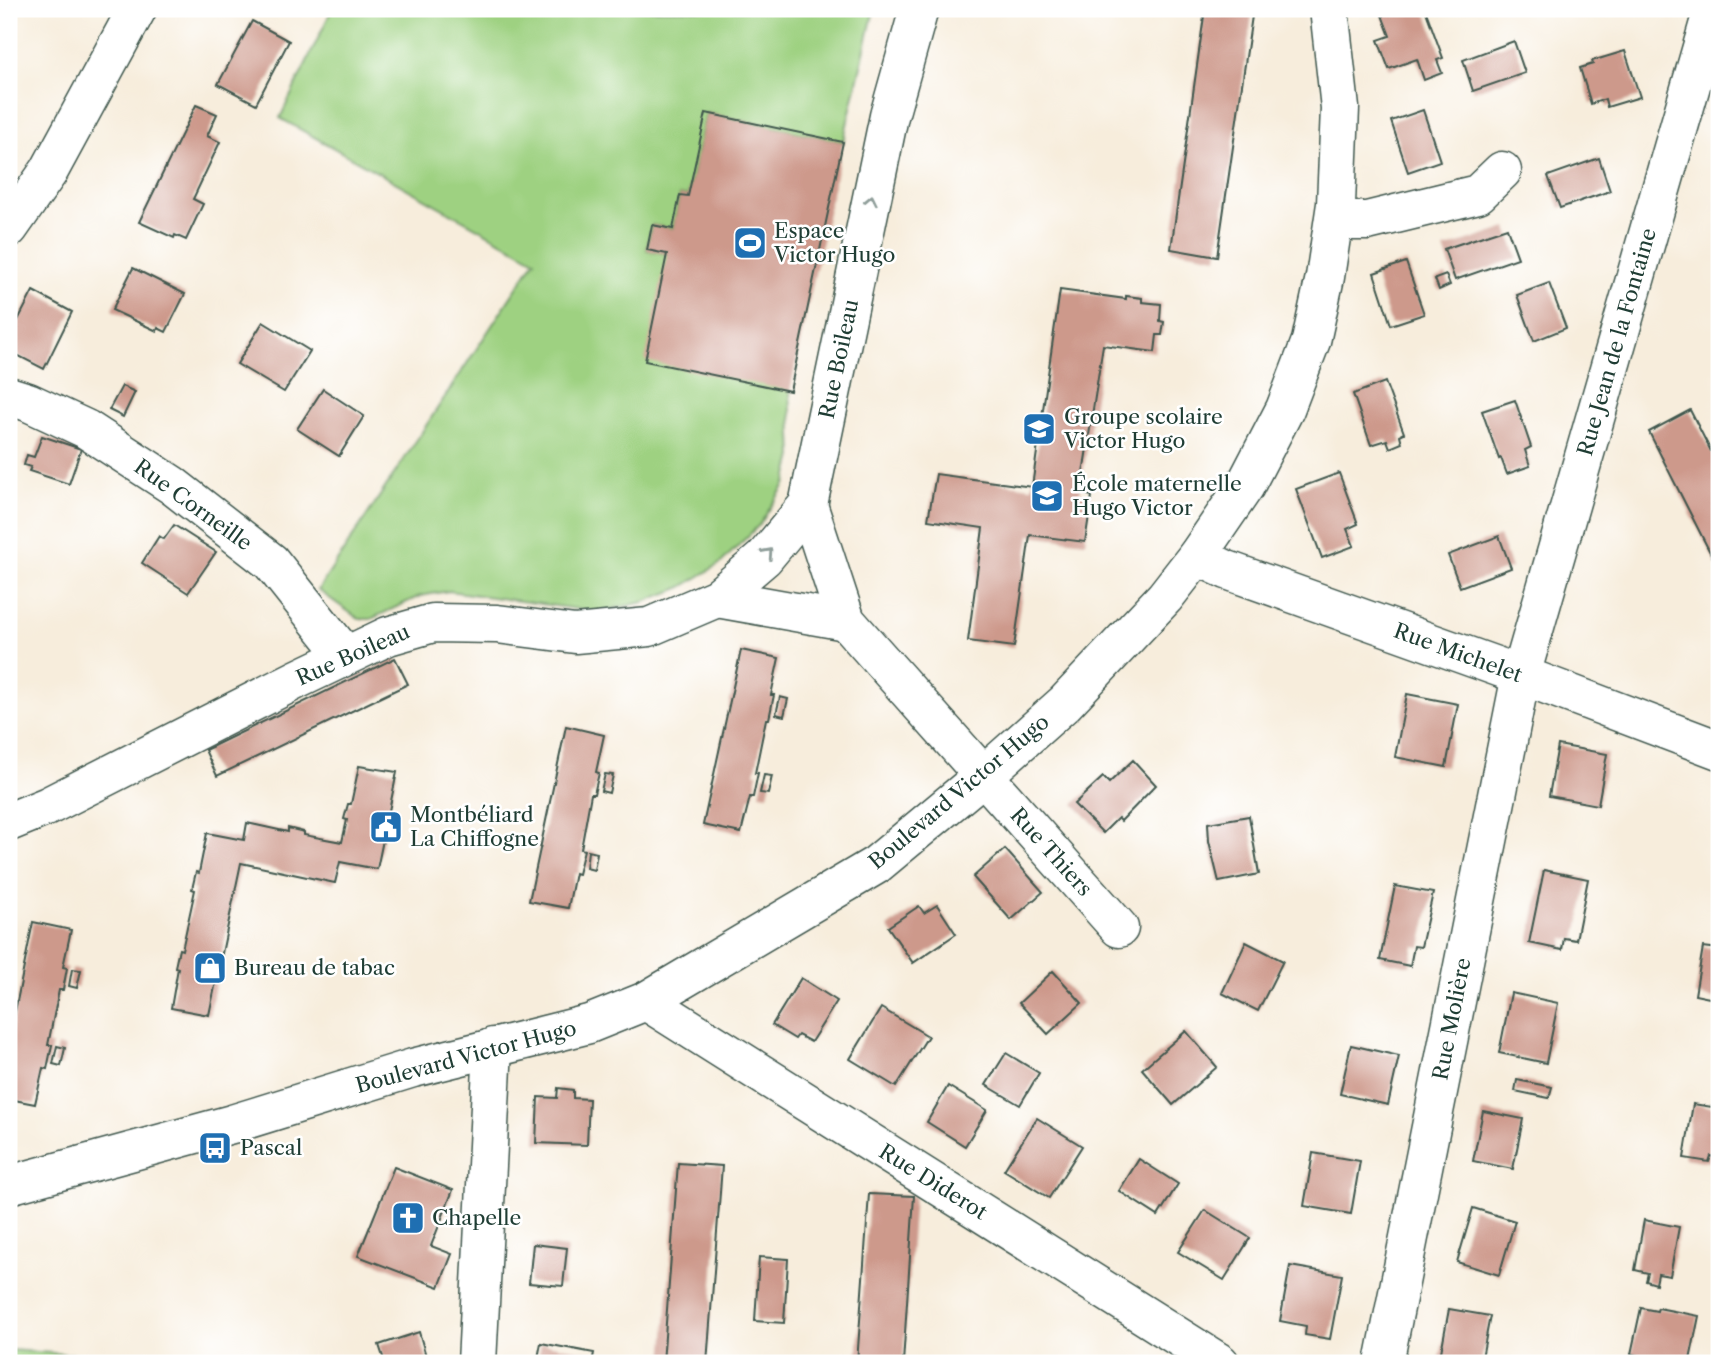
<svg xmlns="http://www.w3.org/2000/svg" width="1728" height="1372" font-family="'Libre Caslon Text',serif">
<rect width="100%" height="100%" fill="#fff"/>
<filter id="ink" filterUnits="userSpaceOnUse"><feTurbulence type="fractalNoise" baseFrequency=".0143" numOctaves="2"/><feDisplacementMap in="SourceGraphic" scale="14" xChannelSelector="R" yChannelSelector="G"/><feConvolveMatrix kernelMatrix="1 2 1 2 8 2 1 2 1" color-interpolation-filters="sRGB"/></filter>
<filter id="wash" filterUnits="userSpaceOnUse"><feTurbulence type="fractalNoise" baseFrequency=".00686" numOctaves="4" result="noise"/><feDisplacementMap in="SourceGraphic" scale="28" xChannelSelector="R" yChannelSelector="G"/><feGaussianBlur stdDeviation="1.57" result="paint"/><feColorMatrix in="noise" values="0 0 0 0 0 0 0 0 0 0 0 0 0 0 0 0 0 1.4 0 .05"/><feComposite in="paint" operator="in"/></filter>
<g filter="url(#wash)">
<rect width="100%" height="100%" fill="#f7eddc"/>
<g fill="#9ed181" stroke="#5e875a" stroke-width="2">
<path d="M332,9L874,10L843,142L706,113L688,196L680,195L673,229L652,225L647,250L667,254L790,391L793,456L786,483L760,524L721,563L682,587L644,602L598,612L449,591L420,596L371,619H359L318,590L535,260L280,118Z"/>
<path d="M9,1350L196,1363H9Z"/>
</g>
<g id="blocks">
<g fill="#cd998b">
<path d="M1205,9H1253L1217,257L1171,249Z"/>
<path d="M1398,9H1425L1443,58L1437,60L1442,73L1424,80L1417,59L1389,69L1378,40L1390,36L1382,15Z"/>
<path d="M252,21L289,41L256,104L218,84Z"/>
<path d="M1514,41L1525,73L1473,91L1463,60Z"/>
<path d="M1625,51L1640,97L1607,107L1605,99L1591,104L1580,68L1593,64L1592,61Z"/>
<path d="M196,105L217,114L207,136L220,142L193,199L203,204L186,240L175,235L174,238L139,222Z"/>
<path d="M1423,110L1440,161L1408,172L1391,121Z"/>
<path d="M706,113L843,142L790,391L645,361L667,254L647,250L652,225L673,229L680,195L688,196Z"/>
<path d="M1599,158L1610,191L1560,208L1548,176Z"/>
<path d="M1507,228L1518,258L1455,280L1444,249Z"/>
<path d="M1406,262L1424,314L1391,325L1374,273Z"/>
<path d="M133,268L185,294L166,332L158,328L157,331L112,310Z"/>
<path d="M1446,275L1450,285L1439,290L1435,279Z"/>
<path d="M1549,283L1566,328L1534,341L1517,295Z"/>
<path d="M1060,290L1126,299V296L1142,298V302L1161,304L1160,321L1164,322L1162,335H1157L1155,352L1103,345L1080,493L1092,496L1085,542L1030,535L1014,647L968,641L983,528L928,520L936,474L1032,487Z"/>
<path d="M33,291L72,312L44,369L9,351V325L14,328Z"/>
<path d="M263,322L310,351L284,392L237,364Z"/>
<path d="M1385,382L1404,433L1400,435L1402,443L1390,448L1387,440L1371,445L1353,394Z"/>
<path d="M122,386L135,392L123,417L109,410Z"/>
<path d="M323,389L364,416L339,456L297,429Z"/>
<path d="M1515,400L1531,447L1525,450L1530,466L1507,474L1501,458L1499,459L1482,411Z"/>
<path d="M1690,410L1719,467V570L1649,432Z"/>
<path d="M42,436L81,449L69,484L29,471L31,467L24,465L27,455L34,457Z"/>
<path d="M1339,473L1358,524L1347,529L1354,546L1322,558L1296,489Z"/>
<path d="M174,525L216,552L188,593L142,563L159,536L164,539Z"/>
<path d="M1499,536L1511,568L1460,587L1448,555Z"/>
<path d="M741,650L779,658L771,695H774L769,719H766L755,773H758L753,797H750L741,833L703,825Z"/>
<path d="M395,658L408,684L217,776L205,750Z"/>
<path d="M1407,694L1458,704L1446,767L1395,757Z"/>
<path d="M780,697L788,699L784,716L776,714Z"/>
<path d="M566,726L604,735L596,772L599,773L594,794H591L581,849L584,850L578,874L575,873L568,908L529,901Z"/>
<path d="M1558,745L1607,754L1598,805L1549,796Z"/>
<path d="M1133,760L1156,785L1121,821L1118,818L1103,833L1074,804L1103,777L1109,783Z"/>
<path d="M359,766L397,772L377,869L340,862L335,883L241,863L209,1015L171,1008L178,968L175,967L179,949L182,950L195,890L192,889L196,872L199,873L207,833L244,840L247,823L288,832V828L304,832V835L342,842L347,820L344,819L348,804H351Z"/>
<path d="M605,774L613,775L609,793L601,791Z"/>
<path d="M764,775L772,776L768,794L760,793Z"/>
<path d="M1249,816L1259,874L1219,882L1209,841L1208,823Z"/>
<path d="M1005,849L1043,892L1011,920L973,877Z"/>
<path d="M588,851L597,853L594,870L586,868Z"/>
<path d="M1544,870L1588,879L1576,940L1564,938L1562,950L1529,943Z"/>
<path d="M1395,886L1433,893L1421,947L1414,946L1410,966L1380,960Z"/>
<path d="M937,905L956,934L913,963L888,927L919,906L924,913Z"/>
<path d="M33,922L71,930L63,967L67,968L63,990H59L48,1045H52L47,1069L43,1068L35,1104L9,1099V1041Z"/>
<path d="M1246,942L1283,961L1258,1011L1222,993Z"/>
<path d="M1703,947L1719,949V1000L1695,995Z"/>
<path d="M72,969L81,970L77,988L69,986Z"/>
<path d="M1053,971L1082,1003L1048,1034L1019,1003Z"/>
<path d="M801,978L837,1001L811,1042L798,1035L795,1039L772,1025Z"/>
<path d="M1511,993L1558,1003L1546,1063L1499,1053Z"/>
<path d="M881,1008L928,1036L896,1087L850,1059Z"/>
<path d="M1186,1031L1217,1067L1173,1105L1142,1069Z"/>
<path d="M1351,1045L1399,1056L1388,1105L1340,1094Z"/>
<path d="M57,1046L65,1048L61,1066L53,1064Z"/>
<path d="M1006,1053L1039,1073L1020,1105L986,1085Z"/>
<path d="M1517,1080L1552,1087L1549,1098L1515,1091Z"/>
<path d="M948,1086L987,1110L965,1146L927,1122Z"/>
<path d="M558,1088L573,1090V1098L589,1099L587,1145L536,1143L538,1097L557,1098Z"/>
<path d="M1693,1104L1719,1108V1157L1711,1156L1709,1162L1684,1158Z"/>
<path d="M1483,1111L1523,1119L1513,1169L1473,1161Z"/>
<path d="M1037,1118L1082,1146L1049,1198L1004,1170Z"/>
<path d="M1313,1153L1360,1161L1351,1214L1304,1206Z"/>
<path d="M1139,1159L1178,1184L1158,1216L1119,1191Z"/>
<path d="M678,1163L722,1166L707,1363H663Z"/>
<path d="M394,1167L453,1190L431,1246L452,1254L439,1287L358,1256Z"/>
<path d="M869,1194L914,1196L903,1363H857Z"/>
<path d="M1473,1208L1515,1221L1499,1275L1457,1262Z"/>
<path d="M1205,1210L1250,1238L1224,1280L1178,1252Z"/>
<path d="M1644,1220L1679,1227L1670,1276L1658,1274L1656,1284L1646,1281L1648,1273L1635,1270Z"/>
<path d="M533,1244L567,1248L563,1286L529,1283Z"/>
<path d="M759,1257L788,1259L784,1323L755,1321Z"/>
<path d="M1290,1266L1342,1275L1330,1339L1305,1335L1306,1326L1280,1321Z"/>
<path d="M1641,1308L1657,1311L1658,1308L1699,1316L1690,1360L1669,1356V1359L1661,1357V1360L1631,1354Z"/>
<path d="M1449,1309L1490,1316L1481,1363H1439Z"/>
<path d="M419,1332L428,1363H385L379,1345Z"/>
<path d="M541,1343L594,1353L592,1363H537Z"/>
</g>
</g>
</g>
<g filter="url(#ink)">
<use href="#blocks" fill-opacity="0" stroke="#3f574d" stroke-width="2"/>
<g fill="none" stroke-linecap="round" stroke-linejoin="round">
<defs>
<g id="minor">
<path d="M1334,221H1367L1478,194L1502,171"/>
<path d="M9,228L49,171L137,9"/>
<path d="M9,396L28,402L86,429L172,485L271,562L345,655"/>
<path d="M808,505L846,621L1119,928"/>
<path d="M1197,556L1227,570L1521,675L1719,750"/>
<path d="M717,598L846,621"/>
<path d="M9,822L48,806L296,680L388,636L433,623L497,624L575,634L649,627L717,598L764,558L808,505L889,116L919,9"/>
<path d="M646,1001L1220,1363"/>
<path d="M9,1185L232,1124L413,1068L589,1024L646,1001L876,865L983,776L1065,703L1165,597L1197,556L1245,486L1285,409L1311,341L1325,277L1336,204L1340,108L1329,9"/>
<path d="M477,1363L493,1047"/>
<path d="M1384,1363L1521,675L1713,9"/>
</g>
</defs>
<use href="#minor" stroke="#3f574d" stroke-width="41"/>
<use href="#minor" stroke="#fff" stroke-width="38"/>
</g>
<defs><path id="oneway-chevron" d="M-2-3.5L2.5 0L-2 3.5" fill="none" stroke-width="1.6" stroke-linecap="round" stroke-linejoin="round" transform="scale(1.75)"/></defs>
<g stroke="#8f9e9a">
<use href="#oneway-chevron" transform="translate(871 200) rotate(-78)"/>
<use href="#oneway-chevron" transform="translate(768 553) rotate(-48)"/>
</g>
</g>
<defs>
<symbol id="stadium-square" viewBox="-11 -11 22 22"><rect x="-9" y="-9" width="18" height="18" rx="4" fill="#1f6fb2" stroke="#fff"/><path d="M0-5a6.5 5 0 1 0 0 10a6.5 5 0 1 0 0-10ZM-3.5-1.8h7v3.6h-7Z" fill="#fff"/></symbol>
<symbol id="school-square" viewBox="-11 -11 22 22"><rect x="-9" y="-9" width="18" height="18" rx="4" fill="#1f6fb2" stroke="#fff"/><path d="M0-5L7-2L0 1L-7-2ZM-4 1L0 2.5L4 1V4Q0 6-4 4Z" fill="#fff"/></symbol>
<symbol id="civic-square" viewBox="-11 -11 22 22"><rect x="-9" y="-9" width="18" height="18" rx="4" fill="#1f6fb2" stroke="#fff"/><path d="M-.6-6.5H3V-4.5H.6V-3L4-1V1h2V6H-6V1h2V-1L-.6-3ZM-1.2 2.5V6h2.4V2.5Z" fill="#fff"/></symbol>
<symbol id="shop-square" viewBox="-11 -11 22 22"><rect x="-9" y="-9" width="18" height="18" rx="4" fill="#1f6fb2" stroke="#fff"/><path d="M-5-2.5h2.3a2.7 3.5 0 0 1 5.4 0H5L5.5 6h-11ZM-1.5-2.5h3a1.5 2.3 0 0 0-3 0Z" fill="#fff"/></symbol>
<symbol id="bus-square" viewBox="-11 -11 22 22"><rect x="-9" y="-9" width="18" height="18" rx="4" fill="#1f6fb2" stroke="#fff"/><path d="M-5-6H5V4H4V6H2V4H-2V6H-4V4H-5ZM-3.5-4V0h7V-4ZM-3.5 1.2v1.5H-2V1.2ZM2 1.2v1.5H3.5V1.2Z" fill="#fff"/></symbol>
<symbol id="church-square" viewBox="-11 -11 22 22"><rect x="-9" y="-9" width="18" height="18" rx="4" fill="#1f6fb2" stroke="#fff"/><path d="M-1.2-6h2.4v3.5h3.3v2.4h-3.3V6h-2.4V-.1h-3.3v-2.4h3.3Z" fill="#fff"/></symbol>
</defs>
<g fill-rule="evenodd">
<use href="#stadium-square" x="731" y="224" width="38" height="38"/>
<use href="#school-square" x="1020" y="410" width="38" height="38"/>
<use href="#school-square" x="1028" y="477" width="38" height="38"/>
<use href="#civic-square" x="367" y="808" width="38" height="38"/>
<use href="#shop-square" x="191" y="949" width="38" height="38"/>
<use href="#bus-square" x="196" y="1129" width="38" height="38"/>
<use href="#church-square" x="389" y="1199" width="38" height="38"/>
</g>
<g text-anchor="middle" stroke-width="5" stroke-linejoin="round" paint-order="stroke">
<g font-size="21" fill="#1f3d34" stroke="#fff" text-anchor="start">
<text x="774" y="238">Espace<tspan x="774" dy="24">Victor Hugo</tspan></text>
<text x="1064" y="424">Groupe scolaire<tspan x="1064" dy="24">Victor Hugo</tspan></text>
<text x="1072" y="491">École maternelle<tspan x="1072" dy="24">Hugo Victor</tspan></text>
<text x="410" y="822">Montbéliard<tspan x="410" dy="24">La Chiffogne</tspan></text>
<text x="234" y="975">Bureau de tabac</text>
<text x="240" y="1155">Pascal</text>
<text x="432" y="1225">Chapelle</text>
</g>
<g font-size="21" fill="#1f3d34" stroke="#fff">
<text transform="translate(1617 342) rotate(-74)" y="7">Rue Jean de la Fontaine</text>
<text transform="translate(839 359) rotate(-78)" y="7">Rue Boileau</text>
<text transform="translate(193 505) rotate(36)" y="7">Rue Corneille</text>
<text transform="translate(1458 653) rotate(20)" y="7">Rue Michelet</text>
<text transform="translate(353 655) rotate(-24)" y="7">Rue Boileau</text>
<text transform="translate(959 792) rotate(-40)" y="7">Boulevard Victor Hugo</text>
<text transform="translate(1051 852) rotate(48)" y="7">Rue Thiers</text>
<text transform="translate(1452 1019) rotate(-79)" y="7">Rue Molière</text>
<text transform="translate(466 1057) rotate(-15)" y="7">Boulevard Victor Hugo</text>
<text transform="translate(933 1182) rotate(32)" y="7">Rue Diderot</text>
</g>
</g>
<rect width="1728" height="1372" fill="none" stroke="#fff" stroke-width="35"/>
</svg>
